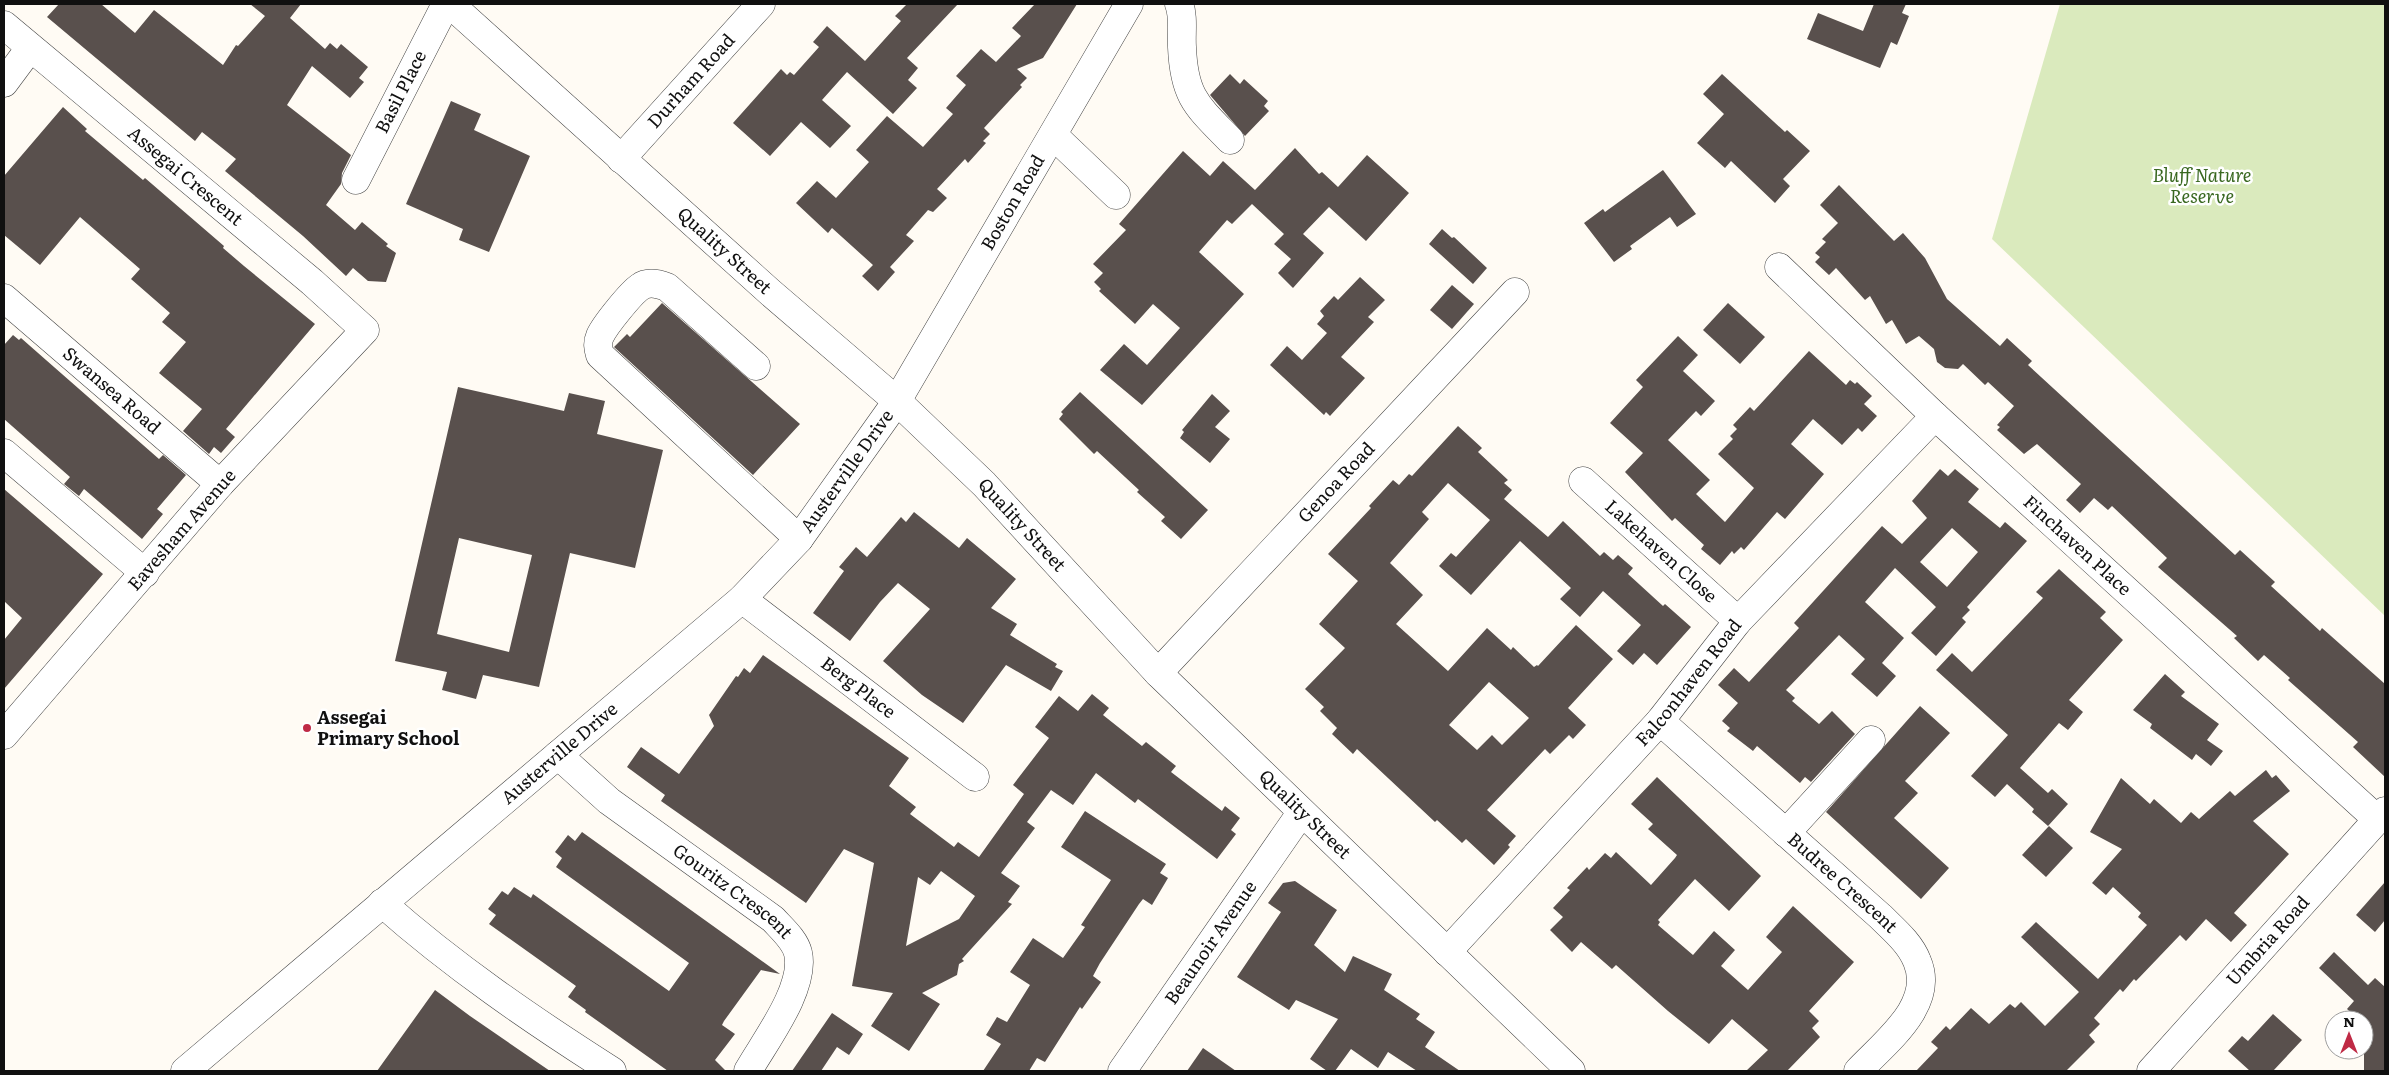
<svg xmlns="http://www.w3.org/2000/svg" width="2389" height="1075" font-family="Literata,serif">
<rect width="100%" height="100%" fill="#fffbf4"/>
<path fill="#daeabd" d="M2060,4H2385V616L1992,239Z"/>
<g fill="#59504d" fill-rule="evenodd">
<path d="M59,4H101L135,33L154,10L223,65L236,45L238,46L265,16L250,4H301L290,18L325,49L330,43L337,49L341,44L368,67L359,78L364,82L350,98L312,66L287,105L351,155L342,173L341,184L326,205L355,230L362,222L388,244L386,246L396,253L386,282L368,281L353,268L346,276L303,236L225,171L236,159L202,132L195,141L47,17Z"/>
<path d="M907,4H958L907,58L918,68L908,80L917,88L893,114L847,72L822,100L851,126L830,148L801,122L770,156L733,123L781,69L787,75L790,72L794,75L819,47L813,42L827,26L865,61L901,21L895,16Z"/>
<path d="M1035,4H1077L1043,58L1017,69L1027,78L1020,85L1022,87L984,128L990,134L983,141L986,143L968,163L965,159L937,189L947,198L933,212L928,210L906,235L914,241L890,267L895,272L878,291L862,276L873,265L832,228L828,233L796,203L817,181L836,198L869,162L856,150L887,116L923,147L953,114L946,108L966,85L956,76L981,49L996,62L1021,36L1012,28Z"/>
<path d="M1874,4H1906L1902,13L1909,16L1897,45L1891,42L1880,68L1807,39L1818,13L1863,31Z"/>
<path d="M1230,74L1240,84L1244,79L1268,101L1264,106L1269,111L1245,136L1210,95Z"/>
<path d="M1722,74L1785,132L1787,130L1810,151L1783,179L1790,186L1775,203L1731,161L1725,168L1697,143L1724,114L1703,94Z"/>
<path d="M451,101L481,114L474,130L530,156L489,252L459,240L463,229L406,204Z"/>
<path d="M63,107L87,129L85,131L143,180L145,178L224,246L223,248L244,266L315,324L226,429L235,437L221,453L214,447L209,454L183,431L202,409L159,373L186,342L162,322L170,313L131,279L140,269L80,217L40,265L4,235V176Z"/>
<path d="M1295,148L1319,174L1322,172L1338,187L1367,155L1409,193L1366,241L1329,207L1303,234L1324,253L1293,288L1278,273L1291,259L1274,244L1284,234L1252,204L1232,224L1227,220L1199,252L1244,294L1142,405L1100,370L1124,344L1147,365L1180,328L1153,304L1135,324L1099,291L1101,289L1094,282L1103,273L1093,264L1126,230L1119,224L1183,151L1210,176L1223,161L1255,190Z"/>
<path d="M1663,170L1696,214L1677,227L1670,217L1630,246L1632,249L1614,262L1584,223L1603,209L1605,212Z"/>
<path d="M1839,185L1894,241L1903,233L1925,258L1947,299L2000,346L2007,338L2032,361L2028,365L2235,555L2240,550L2275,582L2271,586L2320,631L2322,628L2385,684V777L2353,747L2358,742L2288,680L2290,678L2264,655L2258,661L2234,638L2237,636L2158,567L2167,558L2112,506L2108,510L2094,498L2080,513L2066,500L2081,484L2037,444L2024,454L1997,430L2000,427L1997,425L2014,406L1988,382L1985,385L1963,364L1958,369L1945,368L1937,362L1934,349L1919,336L1906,344L1892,320L1886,324L1870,296L1865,300L1836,268L1829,275L1815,262L1820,257L1815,253L1826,242L1822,239L1838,223L1820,205Z"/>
<path d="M1442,229L1452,238L1454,237L1487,268L1473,284L1429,244Z"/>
<path d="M1360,277L1385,300L1368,317L1374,322L1341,357L1365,378L1330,416L1326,412L1324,415L1270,365L1287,346L1302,360L1327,333L1317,324L1324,316L1320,311L1334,296L1338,300Z"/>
<path d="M1452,285L1474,304L1452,329L1430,310Z"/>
<path d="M662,303L800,424L753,475L614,347L627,334L630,337Z"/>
<path d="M1728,303L1765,337L1740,364L1703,330Z"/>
<path d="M13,335L19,340L21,338L46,360L159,459L163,455L186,475L157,509L163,514L142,539L84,489L79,496L64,484L70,477L4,419V345Z"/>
<path d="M1678,336L1698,355L1683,371L1715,401L1701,416L1696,411L1668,440L1710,480L1696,494L1725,522L1754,488L1718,454L1733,439L1730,436L1737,429L1733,425L1750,407L1754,411L1809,351L1846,385L1850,380L1855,384L1857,382L1872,396L1864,404L1877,416L1862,432L1858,428L1842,445L1813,419L1791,444L1824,474L1785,519L1777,512L1744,550L1741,547L1734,554L1732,551L1720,565L1701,549L1704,545L1675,518L1672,521L1625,472L1643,453L1610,423L1643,387L1636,380Z"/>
<path d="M458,387L564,411L569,393L605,401L597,434L663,450L635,568L570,553L539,687L483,675L476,699L442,690L447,672L395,661ZM459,538L532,555L509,652L437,634Z"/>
<path d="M1080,392L1208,510L1181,539L1161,521L1165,517L1137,492L1139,490L1097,451L1094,454L1059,419L1063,414L1061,412Z"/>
<path d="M1212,394L1230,411L1215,427L1230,439L1210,463L1180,438L1184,432L1182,430Z"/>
<path d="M1458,426L1482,448L1478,452L1508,480L1504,483L1512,490L1504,499L1548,537L1563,521L1600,556L1604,552L1613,560L1618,555L1633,568L1628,574L1663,606L1665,604L1691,627L1657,665L1644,653L1633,665L1617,651L1641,625L1603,591L1580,617L1560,599L1571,588L1520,541L1471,595L1439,566L1451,553L1456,557L1490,520L1448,483L1422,512L1429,519L1390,563L1423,595L1396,624L1448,671L1487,628L1511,650L1513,647L1534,667L1537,665L1538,666L1576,625L1613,659L1568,708L1586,725L1573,739L1569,735L1550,754L1545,749L1487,810L1516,836L1508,845L1510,847L1494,865L1466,839L1462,843L1437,820L1435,822L1357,749L1353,754L1332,734L1337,728L1320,711L1324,707L1305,689L1345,648L1319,624L1358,581L1328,554L1371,508L1369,506L1393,480L1399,485L1409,474L1412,476ZM1489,682L1529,718L1502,745L1492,735L1477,750L1449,725Z"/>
<path d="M1940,469L1948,476L1955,469L1979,489L1968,502L2000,528L2005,522L2027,541L1967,607L1970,610L1962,618L1966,622L1936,656L1911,633L1936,607L1895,568L1865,602L1904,638L1882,663L1896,676L1877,697L1851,674L1865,659L1839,635L1786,690L1795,698L1792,701L1819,724L1832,711L1855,734L1811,782L1805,777L1800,783L1757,746L1753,751L1727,731L1730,728L1722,721L1738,703L1718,685L1734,668L1749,682L1799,628L1794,623L1882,526L1902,544L1927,518L1912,501ZM1952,528L1978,552L1947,587L1920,562Z"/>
<path d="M4,489L103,574L4,689V640L22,618L4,601Z"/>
<path d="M914,512L959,548L967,538L1016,579L991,608L1017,624L1010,635L1057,664L1055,667L1063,671L1051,691L1006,665L963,723L922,695L883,661L930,609L898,583L880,602L850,641L813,613L844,571L839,567L856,547L867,557L901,517L906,522Z"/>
<path d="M2059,569L2106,612L2100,618L2123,640L2069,700L2083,712L2068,730L2059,723L2020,768L2048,793L2052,789L2068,804L2048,826L2032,812L2034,809L2007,784L1995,797L1971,776L2008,735L1936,670L1952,653L1972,672L2043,598L2036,592Z"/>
<path d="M763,655L909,758L889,786L916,807L910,814L954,847L958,842L979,857L1024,794L1013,785L1049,738L1035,727L1059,696L1078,711L1092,694L1109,708L1103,715L1142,746L1146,742L1176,766L1171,772L1222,811L1225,806L1240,818L1231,830L1236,834L1217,859L1138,799L1135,803L1096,773L1073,805L1051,790L1027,822L1035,828L1001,873L1020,886L1008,902L1012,904L962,959L964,961L959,964L957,975L922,993L940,1004L909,1051L871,1026L893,993L852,986L874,863L844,849L806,903L661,801L665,795L627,767L641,747L679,774L714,726L709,715L736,676L738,677L744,668L750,673ZM941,871L975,896L959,919L906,946L918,877L930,885Z"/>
<path d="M2165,674L2185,692L2181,696L2219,724L2207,740L2223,751L2211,766L2196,754L2192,760L2150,728L2152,724L2133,710Z"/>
<path d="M1920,706L1950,733L1905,781L1918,793L1894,818L1949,868L1921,899L1826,812Z"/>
<path d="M2266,770L2272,778L2276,775L2290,791L2253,821L2289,854L2234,913L2247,925L2231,942L2206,919L2186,941L2180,935L2136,981L2134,979L2123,992L2120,989L2094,1018L2100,1024L2089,1035L2095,1042L2066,1071H1916L1938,1048L1931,1042L1946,1026L1950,1030L1971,1008L1989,1024L2010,1004L2015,1008L2021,1002L2045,1026L2079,992L2021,937L2036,922L2098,979L2147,925L2138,917L2141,913L2113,887L2106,895L2092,883L2122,849L2090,832L2121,778L2150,804L2154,799L2181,823L2191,812L2199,819L2230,791L2235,796Z"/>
<path d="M1657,777L1761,876L1729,911L1695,879L1658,920L1660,922L1658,925L1693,955L1714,931L1735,950L1721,966L1748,990L1782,952L1766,937L1793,906L1854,962L1809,1011L1819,1021L1812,1028L1820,1037L1787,1071H1746L1768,1050L1732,1019L1709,1044L1668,1011L1616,965L1612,969L1581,942L1572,952L1550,930L1563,917L1553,908L1570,890L1567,888L1587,867L1589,870L1605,853L1611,858L1616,852L1651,885L1675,858L1677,855L1648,829L1653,824L1631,804Z"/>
<path d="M1085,811L1166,864L1160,873L1168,878L1152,905L1143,899L1139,904L1100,963L1093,976L1101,982L1082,1009L1080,1007L1045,1062L1037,1058L1029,1071H983L1001,1044L986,1035L997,1017L1007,1022L1030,985L1010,972L1033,938L1063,958L1085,927L1081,925L1111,880L1061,847Z"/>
<path d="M2049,826L2073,848L2046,877L2022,855Z"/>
<path d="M582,832L780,974L761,970L724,1021L722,1025L735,1034L715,1060L726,1071H668L585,1012L586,1010L568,997L576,986L489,924L496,915L488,909L502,891L508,895L514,887L531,898L533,894L669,991L689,963L556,867L562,858L555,852L568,835L575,841Z"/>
<path d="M1295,881L1337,910L1314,945L1345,972L1353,956L1392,974L1384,990L1420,1014L1416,1019L1435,1032L1425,1047L1460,1071H1417L1388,1052L1378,1068L1351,1049L1335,1071H1327L1310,1059L1338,1019L1296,1000L1289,1010L1237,977L1281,912L1268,903L1283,883Z"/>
<path d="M2385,882V920L2375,932L2356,915Z"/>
<path d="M2334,952L2368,985L2375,978L2385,987V1071H2364V1020H2359L2347,1009L2354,1001L2319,968Z"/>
<path d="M435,990L470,1016L550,1071H377Z"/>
<path d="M832,1013L863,1034L849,1055L837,1047L821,1071H792Z"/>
<path d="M2273,1014L2302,1040L2273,1071H2250L2228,1051L2242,1036L2248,1041Z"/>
<path d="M1203,1048L1236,1071H1187Z"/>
</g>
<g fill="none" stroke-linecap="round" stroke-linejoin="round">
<defs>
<g id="minor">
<path id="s1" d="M450,4L771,293L897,401L984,484L1158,673L1571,1071"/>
<path d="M1179,4C1184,16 1181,34 1182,47C1184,97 1197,106 1230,140"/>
<path id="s2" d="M4,25L312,282L365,330L220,484L4,735"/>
<path d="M4,83L30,48"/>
<path d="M1053,135L1116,195"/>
<path id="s3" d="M621,159L761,4"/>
<path id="s4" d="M356,180L446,4"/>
<path id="s5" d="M1779,267L1935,416L2378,820"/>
<path id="s6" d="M4,298L220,484"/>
<path d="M756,366L667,287C659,284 648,281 640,287C631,293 605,325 600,336C597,343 598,348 600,355L799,539"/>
<path d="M4,453L145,573"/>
<path id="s7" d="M1583,481L1738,621"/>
<path id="s8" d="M742,599L975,777"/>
<path id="s9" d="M1158,673L1515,292"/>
<path id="s10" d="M1660,721L1881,917C1894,930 1910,943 1917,961C1936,1005 1884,1043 1858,1071"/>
<path id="s11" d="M558,755L609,801L773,919C782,929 795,940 798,953C806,988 765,1041 748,1071"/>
<path d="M1786,833L1871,740"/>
<path d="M382,903C453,966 532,1020 612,1071"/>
<path id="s12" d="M1447,952L1660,721L1738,621L1935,416"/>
<path id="s13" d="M185,1071L742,599L799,539L897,401L1129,4"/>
<path id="s14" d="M1122,1071L1301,813"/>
<path id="s15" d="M2151,1071L2385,811"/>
</g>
</defs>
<use href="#minor" stroke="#434343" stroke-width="29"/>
<use href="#minor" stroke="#fff" stroke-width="28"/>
</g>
<circle fill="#bf2a45" stroke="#fff" stroke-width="2" cx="307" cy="728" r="5"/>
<g text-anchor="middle" stroke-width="5" stroke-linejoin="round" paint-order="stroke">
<g font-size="18" fill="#101010" stroke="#fff">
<text dy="6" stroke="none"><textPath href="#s3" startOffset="105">Durham Road</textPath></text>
<text dy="6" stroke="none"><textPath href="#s4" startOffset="99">Basil Place</textPath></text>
<text dy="6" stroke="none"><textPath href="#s2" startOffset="236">Assegai Crescent</textPath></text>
<text dy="6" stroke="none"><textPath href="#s13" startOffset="1212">Boston Road</textPath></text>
<text dy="6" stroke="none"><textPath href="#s1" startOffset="369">Quality Street</textPath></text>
<text dy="6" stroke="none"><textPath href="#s6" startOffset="142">Swansea Road</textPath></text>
<text dy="6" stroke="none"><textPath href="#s13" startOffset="896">Austerville Drive</textPath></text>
<text dy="6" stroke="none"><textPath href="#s9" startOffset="261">Genoa Road</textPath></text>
<text dy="6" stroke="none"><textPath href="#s1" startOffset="774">Quality Street</textPath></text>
<text transform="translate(182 530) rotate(-49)" y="6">Eavesham Avenue</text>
<text dy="6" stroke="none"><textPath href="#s5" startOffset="408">Finchaven Place</textPath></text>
<text dy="6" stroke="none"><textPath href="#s7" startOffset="105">Lakehaven Close</textPath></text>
<text dy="6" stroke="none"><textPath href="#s12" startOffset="362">Falconhaven Road</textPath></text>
<text dy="6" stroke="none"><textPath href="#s8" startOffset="146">Berg Place</textPath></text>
<text dy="6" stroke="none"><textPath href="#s13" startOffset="491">Austerville Drive</textPath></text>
<text dy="6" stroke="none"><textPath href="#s1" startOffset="1179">Quality Street</textPath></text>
<text dy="6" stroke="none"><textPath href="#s10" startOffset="244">Budree Crescent</textPath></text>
<text dy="6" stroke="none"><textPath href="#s11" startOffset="222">Gouritz Crescent</textPath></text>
<text dy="6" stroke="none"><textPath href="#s15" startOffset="175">Umbria Road</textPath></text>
<text dy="6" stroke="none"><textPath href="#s14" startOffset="156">Beaunoir Avenue</textPath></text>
</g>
<g font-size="18" font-style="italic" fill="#396820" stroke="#fff">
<text x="2202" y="182">Bluff Nature<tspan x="2202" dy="21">Reserve</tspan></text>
</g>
<g font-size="18" font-weight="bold" fill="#101010" stroke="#fff" text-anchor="start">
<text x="317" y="724">Assegai<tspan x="317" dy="21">Primary School</tspan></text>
</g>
</g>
<rect width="2389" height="1075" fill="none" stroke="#101010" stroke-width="10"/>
<g transform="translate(2349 1035)"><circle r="24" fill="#ffffff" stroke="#9f9f9f"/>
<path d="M0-4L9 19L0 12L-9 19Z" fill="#bf2a45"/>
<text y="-8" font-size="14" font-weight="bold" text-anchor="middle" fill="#101010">N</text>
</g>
</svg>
